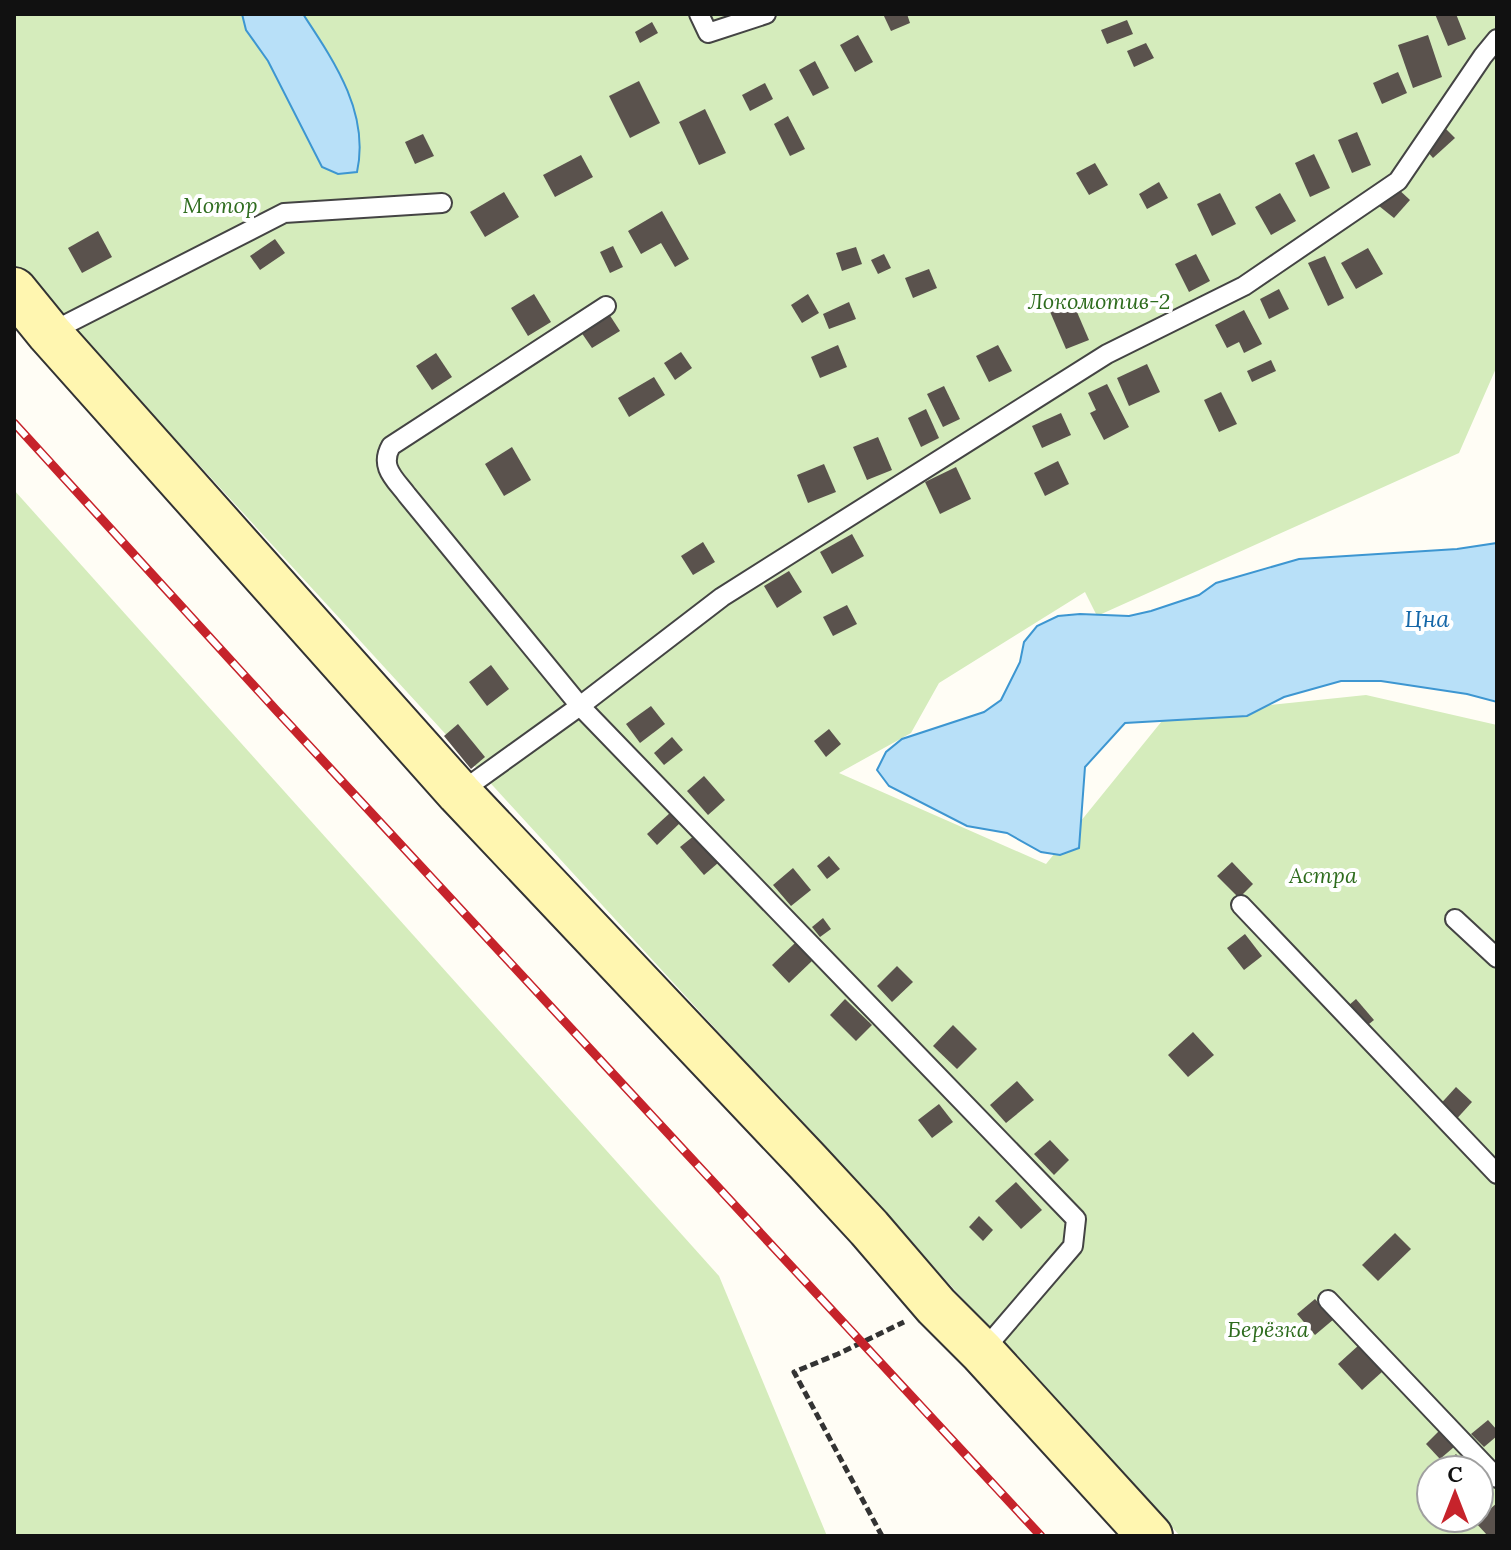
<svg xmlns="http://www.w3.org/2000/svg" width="1511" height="1550" font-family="Lora,serif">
<rect width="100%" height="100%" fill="#fffdf5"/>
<g fill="#d5ecbc" fill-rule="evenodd">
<path d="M14,14H1497V366L1459,453L1097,616L1085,592L939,683L911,733L839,773L1046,864L1166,716L1366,695L1497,725V1536H1180L190,455L14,268ZM1431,1470H1479V1518H1431Z"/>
<path d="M14,490L719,1276L827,1536H14Z"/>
</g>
<g fill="#b8e0f8" stroke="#3d96d1" stroke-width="2">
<path d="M242,14H303C334,61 370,113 357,172L338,174L322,167L268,61L246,30Z"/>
<path d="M1497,543V702L1467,694L1381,681H1341L1284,697L1247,716L1125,723L1085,767L1079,848L1060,855L1041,852L1007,833L967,826L889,786L877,770L886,752L902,739L984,712L1001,700L1020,662L1024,642L1037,626L1058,616L1080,614L1129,616L1151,611L1199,595L1216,583L1299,559L1457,549Z"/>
</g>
<g fill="#5a524d">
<path d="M883,14H907L910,23L891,31Z"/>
<path d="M1435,14H1456L1466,39L1448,46Z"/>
<path d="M1127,20L1133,34L1107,44L1101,30Z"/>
<path d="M652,22L658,33L640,43L635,32Z"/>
<path d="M858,35L873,62L855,72L840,45Z"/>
<path d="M1428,35L1442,77L1413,88L1398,45Z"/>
<path d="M1146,43L1154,58L1134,67L1127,51Z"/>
<path d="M815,61L829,88L813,96L799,70Z"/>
<path d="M1398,72L1407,93L1382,104L1373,83Z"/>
<path d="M639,81L660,123L630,138L609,96Z"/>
<path d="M765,83L773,99L750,111L742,95Z"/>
<path d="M705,109L726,153L699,165L679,122Z"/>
<path d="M788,116L805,149L790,156L774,124Z"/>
<path d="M1440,123L1455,138L1433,158L1419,142Z"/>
<path d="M1357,132L1371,165L1352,173L1338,140Z"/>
<path d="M423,134L434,156L415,164L405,142Z"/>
<path d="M1314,154L1330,188L1310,197L1295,163Z"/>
<path d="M581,155L593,177L555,197L543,175Z"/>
<path d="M1095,163L1108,185L1089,195L1076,173Z"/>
<path d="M1159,182L1168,198L1147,209L1139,194Z"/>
<path d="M1396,187L1410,200L1394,218L1379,206Z"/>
<path d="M504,192L519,217L485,237L470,212Z"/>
<path d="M1220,193L1236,224L1212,236L1197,204Z"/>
<path d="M1280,193L1296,221L1271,235L1255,207Z"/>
<path d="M662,211L689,259L675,267L661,243L641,254L628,231Z"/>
<path d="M98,231L112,257L82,273L68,248Z"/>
<path d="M275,239L285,253L260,270L250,256Z"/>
<path d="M613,246L623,267L610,273L600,252Z"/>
<path d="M856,247L862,264L842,271L836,253Z"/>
<path d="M1368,248L1383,274L1356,289L1341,263Z"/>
<path d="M884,254L891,268L878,274L871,260Z"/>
<path d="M1196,254L1210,281L1189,292L1175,264Z"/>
<path d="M1325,256L1344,298L1328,306L1308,263Z"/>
<path d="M929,269L937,288L913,298L905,278Z"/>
<path d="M1279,289L1289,309L1269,319L1260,299Z"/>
<path d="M534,294L551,322L528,336L511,308Z"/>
<path d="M808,294L819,313L802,323L791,305Z"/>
<path d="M1071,298L1089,340L1066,349L1048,307Z"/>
<path d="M849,302L856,319L829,329L823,314Z"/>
<path d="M1244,310L1262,344L1244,353L1239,342L1227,348L1215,325Z"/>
<path d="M609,314L620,331L592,348L581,332Z"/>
<path d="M838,345L847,367L820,378L811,357Z"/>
<path d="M998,345L1012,371L989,382L976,356Z"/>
<path d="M681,352L692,368L675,380L664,363Z"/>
<path d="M436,353L452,377L432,390L416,366Z"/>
<path d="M1271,360L1276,371L1252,382L1247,371Z"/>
<path d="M1147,364L1160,392L1129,406L1117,378Z"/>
<path d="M654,377L665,395L629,417L618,398Z"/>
<path d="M1107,384L1129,427L1104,440L1090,413L1096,410L1088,393Z"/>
<path d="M944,386L960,419L943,427L927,394Z"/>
<path d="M1221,392L1237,424L1219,432L1204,400Z"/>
<path d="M926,409L939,438L921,447L908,418Z"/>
<path d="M1061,413L1071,435L1042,448L1032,426Z"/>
<path d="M878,437L892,470L867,480L853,447Z"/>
<path d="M512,447L531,480L504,496L485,464Z"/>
<path d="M1058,461L1069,484L1045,496L1034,473Z"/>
<path d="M824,464L836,492L808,503L797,475Z"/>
<path d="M956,467L971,499L940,514L925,482Z"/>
<path d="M852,534L864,556L832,574L820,552Z"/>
<path d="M703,542L715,562L693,575L681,556Z"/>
<path d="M789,571L802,592L777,608L764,586Z"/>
<path d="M847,605L857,624L833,636L823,617Z"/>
<path d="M491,665L509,689L487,706L469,682Z"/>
<path d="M651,706L665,724L640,743L626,724Z"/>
<path d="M458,724L485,757L471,769L444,736Z"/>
<path d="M829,729L841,744L826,757L814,741Z"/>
<path d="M672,737L683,750L664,765L654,753Z"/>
<path d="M704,776L725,800L708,815L687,791Z"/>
<path d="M671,812L681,822L657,845L647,834Z"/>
<path d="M695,835L718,863L704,875L680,847Z"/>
<path d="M829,856L840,869L827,879L817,866Z"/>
<path d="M1232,862L1253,884L1239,898L1217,876Z"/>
<path d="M793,868L811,890L791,906L773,885Z"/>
<path d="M823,918L831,929L820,937L812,927Z"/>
<path d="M1245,934L1262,956L1244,970L1227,948Z"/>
<path d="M795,943L813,960L789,983L772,965Z"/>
<path d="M897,966L913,982L892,1002L877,986Z"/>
<path d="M845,999L872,1025L856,1041L830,1015Z"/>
<path d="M1356,999L1374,1020L1359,1032L1341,1012Z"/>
<path d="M953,1025L977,1049L957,1069L933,1046Z"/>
<path d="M1193,1032L1214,1055L1188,1077L1168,1055Z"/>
<path d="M1017,1081L1034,1100L1006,1123L990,1105Z"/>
<path d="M1456,1087L1472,1102L1452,1124L1436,1109Z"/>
<path d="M939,1104L953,1122L932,1138L918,1120Z"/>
<path d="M1050,1140L1069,1160L1054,1175L1034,1154Z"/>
<path d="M1016,1182L1042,1210L1021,1229L995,1201Z"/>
<path d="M979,1216L993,1230L983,1241L969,1227Z"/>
<path d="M1395,1233L1411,1249L1378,1281L1362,1265Z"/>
<path d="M1315,1299L1334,1319L1315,1335L1297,1314Z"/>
<path d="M1359,1345L1383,1371L1362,1390L1338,1364Z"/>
<path d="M1488,1420L1497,1430V1436L1484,1447L1471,1434Z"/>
<path d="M1439,1431L1454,1447L1440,1459L1426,1444Z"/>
<path d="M1456,1454L1463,1462L1454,1470H1438Z"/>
<path d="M1497,1503V1533L1494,1536H1488L1475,1522Z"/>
</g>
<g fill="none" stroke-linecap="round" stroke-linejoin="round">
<defs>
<g id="lane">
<path d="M699,14L708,33L766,14"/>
<path d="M606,306L391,446C379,467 395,479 407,495L580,706L1076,1219L1073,1246L982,1352"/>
<path d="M49,333L284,213L442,203"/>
<path d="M459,793L580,706L722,597L1107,354L1244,286L1398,181L1483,56L1497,39"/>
<path d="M1241,905L1497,1174"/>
<path d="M1455,919L1497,958"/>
<path d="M1328,1300L1497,1478"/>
</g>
<path id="secondary" d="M14,290L49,333L459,793L808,1162L869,1228L936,1306L982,1352L1150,1536"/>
</defs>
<use href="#lane" stroke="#444" stroke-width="22"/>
<use href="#secondary" stroke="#333" stroke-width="48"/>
<path stroke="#333" stroke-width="5" stroke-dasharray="8 4" stroke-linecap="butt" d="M882,1536L794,1372L838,1354L904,1322"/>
<use href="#lane" stroke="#fff" stroke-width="18"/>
<use href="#secondary" stroke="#fff6b0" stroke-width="44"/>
<defs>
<path id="rail" d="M14,423L276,710L1041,1536"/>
</defs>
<use href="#rail" stroke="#c6232b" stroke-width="9"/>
<use href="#rail" stroke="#fff" stroke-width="6" stroke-dasharray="18" stroke-linecap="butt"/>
</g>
<g text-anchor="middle" stroke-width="8" stroke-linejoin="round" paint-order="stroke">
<g font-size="22" font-style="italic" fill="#2e6c1e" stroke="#fff">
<text x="220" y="213">Мотор</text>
<text x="1099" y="309">Локомотив-2</text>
<text x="1323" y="883">Астра</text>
<text x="1268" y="1337">Берёзка</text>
</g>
<g font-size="24" font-style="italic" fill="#1567a8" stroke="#fff">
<text x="1427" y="627">Цна</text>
</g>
</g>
<rect width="1511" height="1550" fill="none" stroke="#111111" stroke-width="32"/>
<g transform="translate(1455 1494)"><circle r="38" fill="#ffffff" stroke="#a0a0a0" stroke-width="2"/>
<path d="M0-6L14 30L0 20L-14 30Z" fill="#c6232b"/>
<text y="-12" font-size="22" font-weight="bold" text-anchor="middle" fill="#111111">С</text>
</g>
</svg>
